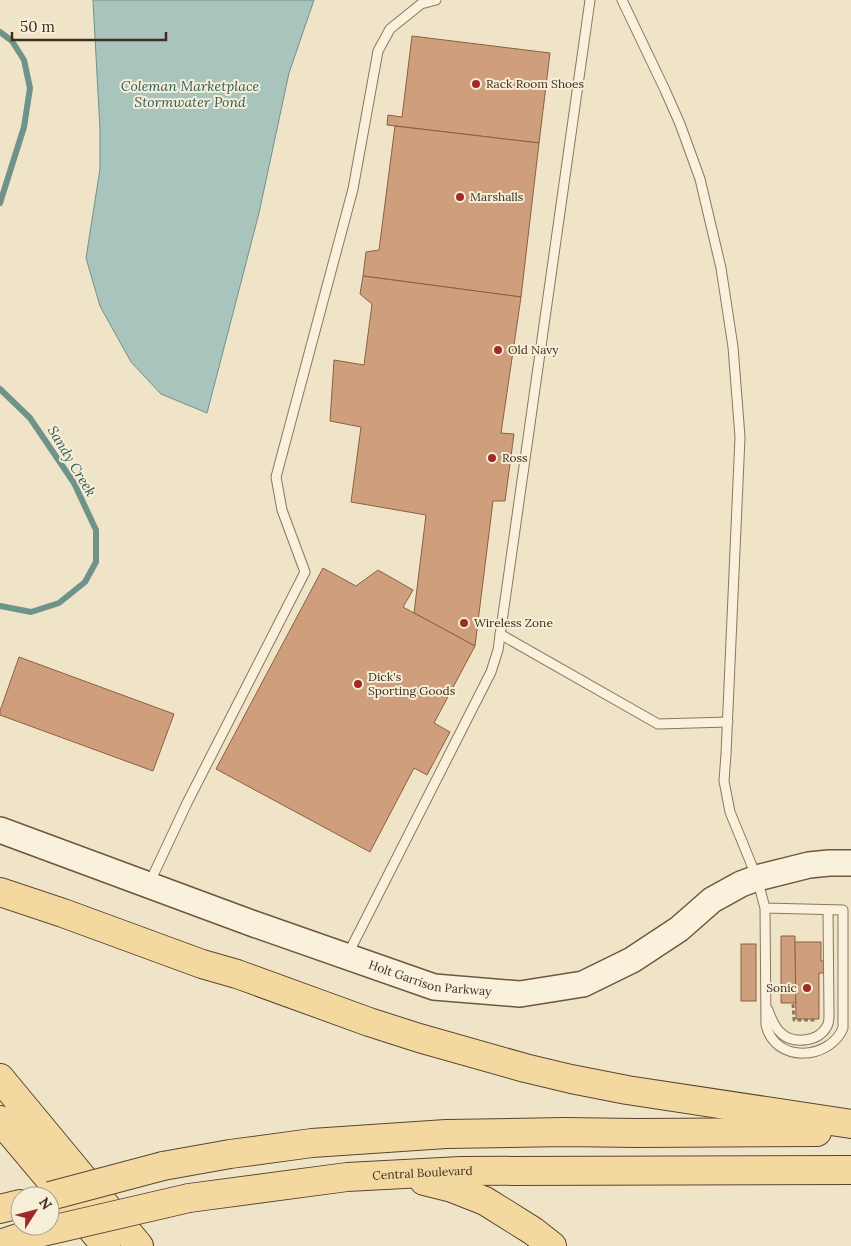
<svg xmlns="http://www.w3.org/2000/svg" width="851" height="1246" font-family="Lora,serif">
<rect width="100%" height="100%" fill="#f0e4c8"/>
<path fill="#a9c4bc" stroke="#6f938a" d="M93,0H314L289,73L259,213L207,413L161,394L131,362L100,306L86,258L100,169V130Z"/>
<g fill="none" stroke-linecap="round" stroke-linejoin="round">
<g stroke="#6f938a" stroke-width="6">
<path d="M0,32L12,41L24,60L30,88L24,127L0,203"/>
<path d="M0,389L30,418L74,483L96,530V562L85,582L59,603L31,612L0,606"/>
</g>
</g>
<g fill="#cf9f7d" stroke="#8d5f41">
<path d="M412,36L550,53L539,143L387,125L388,115L402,117Z"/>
<path d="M395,126L539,143L521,297L363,276L366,252L379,250Z"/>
<path d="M363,276L521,297L501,433L514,434L505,501H493L475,646L414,613L426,515L351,502L361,427L330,421L334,360L364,365L372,304L360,294Z"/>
<path d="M323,568L356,586L378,570L413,590L403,607L475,646L434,723L450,732L427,775L414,768L370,852L216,769Z"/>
<path d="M19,657L174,714L153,771L0,715V711Z"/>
<path d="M781,936H795L796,1003H781Z"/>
<path d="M795,942H821V961H828V973H819V1019H796Z"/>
<rect x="741" y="944" width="15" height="57"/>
</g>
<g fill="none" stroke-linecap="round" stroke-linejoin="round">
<defs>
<g id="lane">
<path d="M622,0L665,90L680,124L700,179L721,268L733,347L740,437L726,754L724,781L730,812L757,878L765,908L766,1025C775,1064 830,1060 843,1028V910L765,908"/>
<path d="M500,634L658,724L728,722"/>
<path d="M149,884L187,803L305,572L282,510L276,477L353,189L378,51L390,29L421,4L436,0"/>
<path d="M347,956L491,672L498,650L590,0"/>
<path d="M768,1010C771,1019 775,1028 782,1034C794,1044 819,1042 827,1026C829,1023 829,1019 829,1015L828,910"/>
</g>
<g id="secondary">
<path id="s1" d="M0,830L254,924L434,987L520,994L583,984L632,960L679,929L712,900L741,884L757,878L809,865L829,863H851"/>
</g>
<g id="primary">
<path d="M0,892L63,913L202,964L237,974L369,1022L419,1038L525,1068L571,1079L627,1090L851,1124"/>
<path d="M0,1078L139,1246"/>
<path d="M0,1120L106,1246"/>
<path d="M163,1166L230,1154L312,1143L446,1134L565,1132L637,1133L817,1132"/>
<path d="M424,1181L452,1188L485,1201L533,1231L552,1246"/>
<path id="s2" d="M189,1198L347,1177L461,1171L851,1170"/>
<path d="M0,1209L20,1204"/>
<path d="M0,1244L21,1237"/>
</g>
</defs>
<use href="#lane" stroke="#8d765c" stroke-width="11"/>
<use href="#secondary" stroke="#6f573f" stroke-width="28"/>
<use href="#primary" stroke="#5b4430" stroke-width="30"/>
<path stroke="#8d765c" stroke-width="3" stroke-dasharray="4 2.5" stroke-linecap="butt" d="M793,1004L794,1020H815"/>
<use href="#lane" stroke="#faf1dc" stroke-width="9"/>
<use href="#secondary" stroke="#faf1dc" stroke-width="25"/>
<use href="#primary" stroke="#f3d9a0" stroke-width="28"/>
<defs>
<g id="primary-bridge">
<path d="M50,1196L163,1166"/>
<path d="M21,1237L189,1198"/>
</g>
</defs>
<use href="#primary-bridge" stroke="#5b4430" stroke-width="30" stroke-linecap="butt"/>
<use href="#primary-bridge" stroke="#f3d9a0" stroke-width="28"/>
</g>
<g fill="#9e2a2b" stroke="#f7eed8" stroke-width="2">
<circle cx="476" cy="84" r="5"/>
<circle cx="460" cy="197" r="5"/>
<circle cx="498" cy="350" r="5"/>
<circle cx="492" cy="458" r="5"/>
<circle cx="464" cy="623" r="5"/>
<circle cx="358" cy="684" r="5"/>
<circle cx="807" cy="988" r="5"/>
</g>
<g text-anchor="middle" stroke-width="4" stroke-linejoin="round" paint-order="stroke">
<g font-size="12" fill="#3d2e20" stroke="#f7eed8" text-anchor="start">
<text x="486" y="88">Rack Room Shoes</text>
<text x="470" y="201">Marshalls</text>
<text x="508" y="354">Old Navy</text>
<text x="502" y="462">Ross</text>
<text x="474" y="627">Wireless Zone</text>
<text x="368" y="681">Dick's<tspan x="368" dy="14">Sporting Goods</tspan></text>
<text x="797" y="992" text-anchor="end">Sonic</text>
</g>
<g font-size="12" fill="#3d2e20" stroke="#f7eed8">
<text dy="4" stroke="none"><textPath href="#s1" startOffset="456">Holt Garrison Parkway</textPath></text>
<text dy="4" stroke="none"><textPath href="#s2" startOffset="235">Central Boulevard</textPath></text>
</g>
<g font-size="14" font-style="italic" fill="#2f5d5a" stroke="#f7eed8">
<text x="190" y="91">Coleman Marketplace<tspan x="190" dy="16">Stormwater Pond</tspan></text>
<text transform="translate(72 461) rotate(59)" y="5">Sandy Creek</text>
</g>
</g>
<g transform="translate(35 1211) rotate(54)"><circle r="24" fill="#f7eed8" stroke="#ada18e"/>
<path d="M0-4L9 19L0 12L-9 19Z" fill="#9e2a2b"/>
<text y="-8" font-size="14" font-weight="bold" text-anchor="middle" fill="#3d2e20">N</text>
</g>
<path d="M12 32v8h154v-8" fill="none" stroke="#3d2e20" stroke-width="2.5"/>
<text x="20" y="32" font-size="15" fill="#3d2e20" stroke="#f7eed8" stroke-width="4" paint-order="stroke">50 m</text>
</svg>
